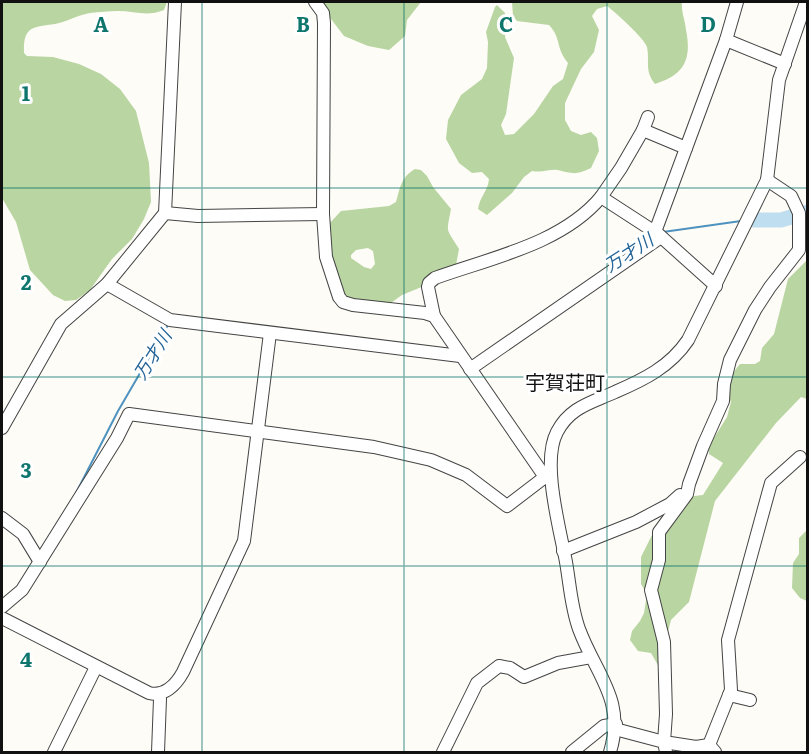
<svg xmlns="http://www.w3.org/2000/svg" width="809" height="754" font-family="Literata,'Noto Sans JP',serif">
<rect width="100%" height="100%" fill="#fefcf6"/>
<g fill="#b9d5a2" fill-rule="evenodd">
<path d="M2,2H167L164,10C147,17 135,11 118,11C109,11 99,12 90,13C78,15 66,22 55,24C33,27 23,26 24,53L27,56L53,57L79,64L101,74L120,89L136,111L149,163L151,202L144,219L132,239L112,259L90,290L76,300L65,301L53,295L30,270L16,222L2,198Z"/>
<path d="M318,2H421L407,20L405,36L389,50L368,46L344,36Z"/>
<path d="M512,2H682C681,12 685,19 686,30C692,60 684,75 655,84C644,70 650,62 647,47C645,39 615,12 607,6L597,9L592,16L599,30L594,52L581,69L565,103V120L571,131L581,135L591,132L597,138L599,151L591,168C574,176 573,173 557,170C550,169 543,173 532,171L524,177L512,193L487,215L478,209C480,196 488,191 489,179L482,172L472,173L459,163L446,139L448,120L461,95L482,79L487,68L488,42L486,32L495,7L497,5L505,13L507,22L505,37L514,58L506,114L501,125L505,135L514,134L534,114L553,86L563,79L568,63C555,47 562,39 549,25L517,21L513,16Z"/>
<path d="M415,169L421,170L427,176L433,187L451,209C446,235 446,227 459,249L456,265L424,286L402,295L388,305L348,299L334,276L328,225L341,211L389,206L396,202C400,188 401,177 415,169ZM368,248L373,251L375,264L371,269L364,267L351,258V255L356,250Z"/>
<path d="M807,260V399L801,397L776,423L715,501L689,602L671,620L659,667L651,653L638,651L630,640L632,631L640,621L644,613L647,594L641,584V557L665,509L667,499L674,492L686,497L703,495L723,463L709,454V446L727,417L731,402C725,391 731,373 740,364H755L760,361L762,348L774,334L788,279Z"/>
<path d="M807,530V601L800,598L792,588L793,563L799,554V538Z"/>
</g>
<g fill="none" stroke-linecap="round" stroke-linejoin="round">
<g stroke="#4e92c0" stroke-width="2">
<path d="M663,232L741,221"/>
<path d="M76,493L118,411L168,325"/>
</g>
<path stroke="#bfdef0" stroke-width="15" d="M753,220H781L808,212"/>
<defs>
<g id="minor">
<path d="M315,2L323,13L324,23L323,214L326,257L339,297L343,302L353,305L425,313L434,316L545,477"/>
<path d="M726,40L785,64"/>
<path d="M643,130L648,117"/>
<path d="M686,148L643,130L621,168L601,197L658,234L716,286"/>
<path d="M165,213L198,216L323,214"/>
<path d="M655,232L726,40L737,2"/>
<path d="M107,284L170,320L460,356"/>
<path d="M434,316L428,287L429,283L435,278C490,258 562,244 601,197"/>
<path d="M470,369L661,237"/>
<path d="M2,428L61,324L107,284L165,213L175,2"/>
<path d="M2,518L23,534L40,562"/>
<path d="M563,551L636,522L670,504L680,495"/>
<path d="M2,607L22,590L117,438L129,414L374,447L431,460L466,475L507,506L545,477L551,478"/>
<path d="M2,618L149,693C164,697 176,685 183,672L244,541L270,333"/>
<path d="M158,694L160,699L158,752"/>
<path d="M729,695L750,700"/>
<path d="M615,729L664,742L666,752"/>
<path d="M709,745L731,690L728,640L771,483L800,457"/>
<path d="M54,752L96,667"/>
<path d="M443,752L477,683L499,666L510,668L524,677L558,663L591,657"/>
<path d="M572,752L604,726L616,724"/>
<path d="M610,752C626,700 596,675 579,629C571,607 570,585 566,562C560,529 541,462 557,432C570,407 591,403 615,392C643,380 670,367 688,340L767,180L779,80L806,2"/>
<path d="M715,752L709,745L696,747L664,742L666,714L664,642L651,590L659,560V532L687,494L689,484L703,446L723,401L724,384L730,360L755,310L770,287L799,250V213L791,196L767,180"/>
</g>
</defs>
<use href="#minor" stroke="#444" stroke-width="14"/>
<use href="#minor" stroke="#fff" stroke-width="12"/>
</g>
<path fill="none" stroke="#0f766e" stroke-width="1.5" stroke-opacity="0.55" d="M202,2V752M404,2V752M607,2V752M2,188H808M2,377H808M2,566H808"/>
<g text-anchor="middle" stroke-width="6" stroke-linejoin="round" paint-order="stroke">
<g font-size="18" font-style="italic" fill="#266597" stroke="#fff">
<text transform="translate(629 253) rotate(-33)" y="6">万才川</text>
<text transform="translate(153 355) rotate(-58)" y="6">万才川</text>
</g>
<g font-size="20" fill="#111" stroke="#fff">
<text x="565" y="390">宇賀荘町</text>
</g>
</g>
<g font-size="20" text-anchor="middle" font-weight="bold" fill="#0f766e" stroke="#fff" stroke-width="6" stroke-linejoin="round" paint-order="stroke">
<text x="101" y="32">A</text>
<text x="303" y="32">B</text>
<text x="506" y="32">C</text>
<text x="708" y="32">D</text>
<text x="26" y="101">1</text>
<text x="26" y="290">2</text>
<text x="26" y="478">3</text>
<text x="26" y="667">4</text>
</g>
<rect width="809" height="754" fill="none" stroke="#111111" stroke-width="6"/>
</svg>
